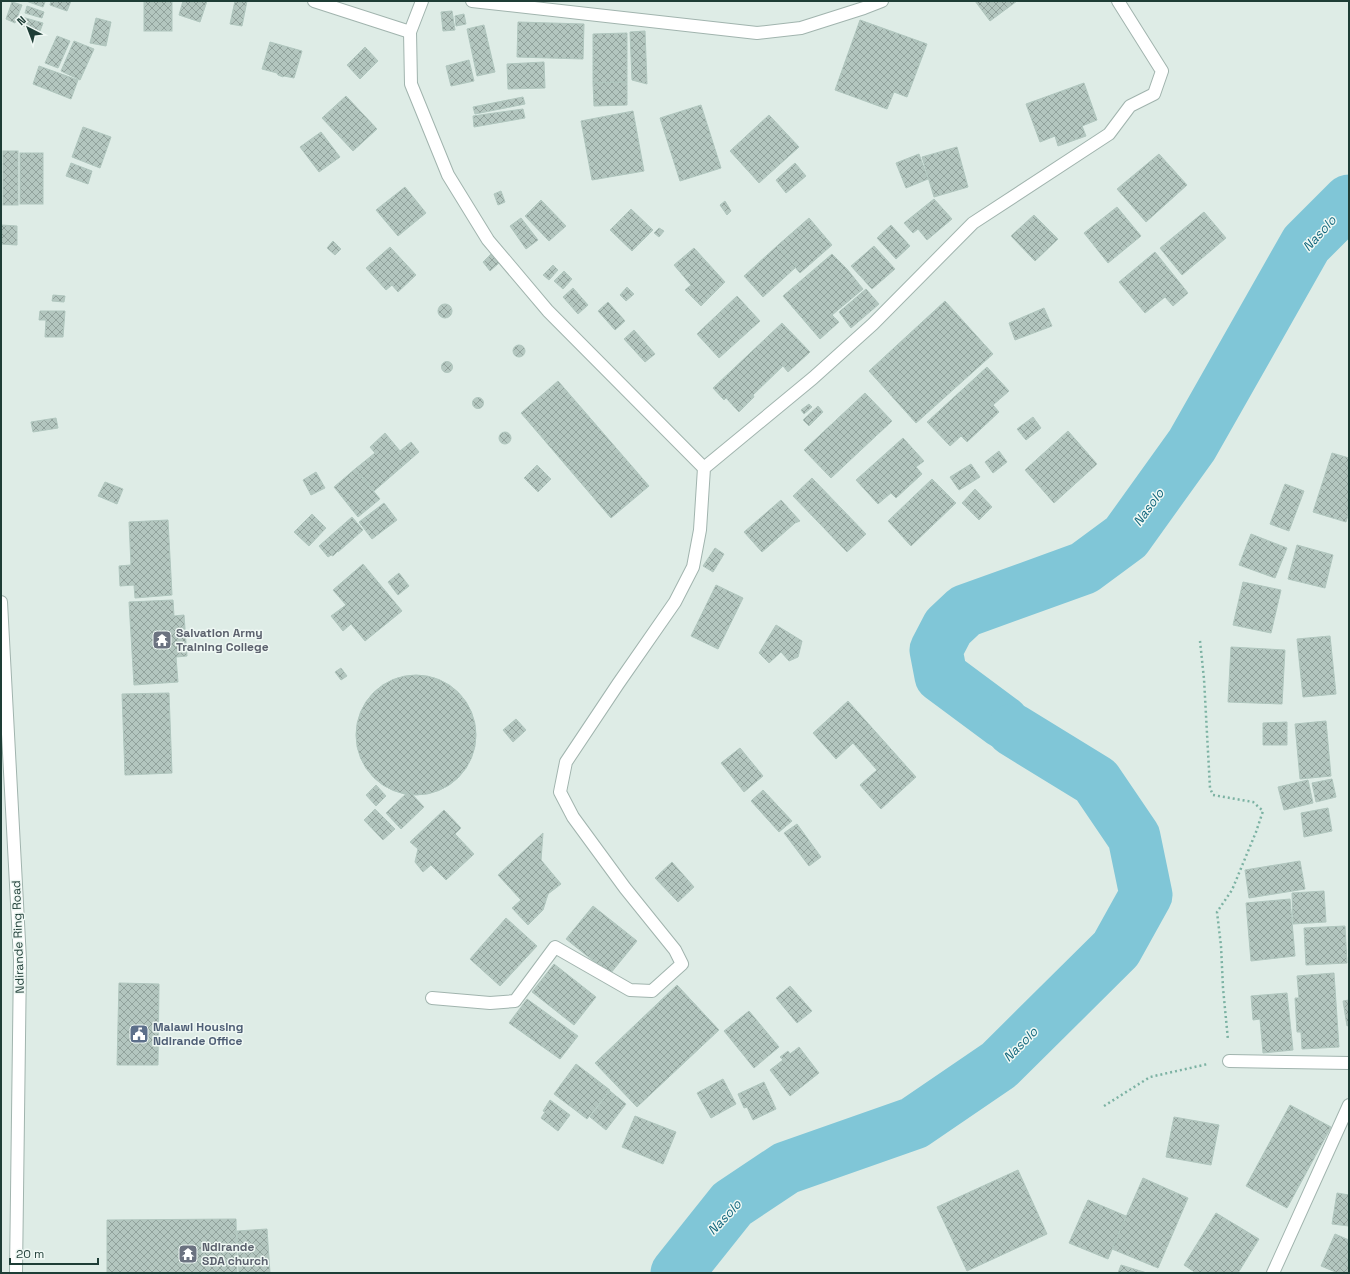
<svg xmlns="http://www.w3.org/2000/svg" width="1350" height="1274" font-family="'Space Grotesk',sans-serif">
<defs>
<pattern id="building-cross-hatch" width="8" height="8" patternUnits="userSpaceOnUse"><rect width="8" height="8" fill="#b3c6bf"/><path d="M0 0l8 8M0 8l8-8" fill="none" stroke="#91a29c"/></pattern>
</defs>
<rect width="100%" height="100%" fill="#deece6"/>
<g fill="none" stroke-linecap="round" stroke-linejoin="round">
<g stroke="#80c6d7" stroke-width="53">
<path d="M1003,722L941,676L936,650L948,627L965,611L1084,568L1126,537L1192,445L1306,244L1349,201"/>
<path d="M677,1273L732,1204L786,1168L914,1123L999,1065L1116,949L1146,895L1134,837L1096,781L1013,730"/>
</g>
</g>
<g fill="url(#building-cross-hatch)" stroke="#b0c6be">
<path d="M26,1H42L45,2L43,7Z"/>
<path d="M51,1H71L67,11L50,5Z"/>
<rect x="144" y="1" width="28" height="30"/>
<path d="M183,1H207L200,22L179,15Z"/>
<path d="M235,1H247L242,26L230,24Z"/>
<path d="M975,1H1017L990,21Z"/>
<path d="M12,2L22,5L15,23L6,19Z"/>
<path d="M27,6L44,12L42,18L25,13Z"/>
<path d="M452,11L455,30L443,31L441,12Z"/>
<path d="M464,14L466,24L456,26L455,16Z"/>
<path d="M22,17L43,23L40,31L20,25Z"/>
<path d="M96,18L111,22L106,46L90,43Z"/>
<path d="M860,20L927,44L907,97L894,92L887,109L835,90Z"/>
<path d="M518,22L584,24L583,59L517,57Z"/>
<path d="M484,25L495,72L477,76L467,29Z"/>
<path d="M645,31L647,84L632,80L630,32Z"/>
<path d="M627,33V82L593,83V34Z"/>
<path d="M57,36L70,41L58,68L45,63Z"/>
<path d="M74,41L94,49L80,80L61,71Z"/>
<path d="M270,42L302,51L294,78L284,76L283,77L278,75L277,73L262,69Z"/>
<path d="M365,47L378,61L360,79L347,65Z"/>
<path d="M469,60L474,81L451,86L446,66Z"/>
<path d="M544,62L545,88L508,89L507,64Z"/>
<path d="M39,66L78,80L71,99L33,84Z"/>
<path d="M627,82V105L594,106L593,83Z"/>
<path d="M1084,83L1097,120L1082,126L1086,136L1058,146L1055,136L1040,142L1026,104Z"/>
<path d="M346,96L377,129L353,151L322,118Z"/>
<path d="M523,97L525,104L475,114L473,107Z"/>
<path d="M701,105L721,168L680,181L660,118Z"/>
<path d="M523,109L525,118L474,127L473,116Z"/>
<path d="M633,111L644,171L592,180L581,121Z"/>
<path d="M769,115L799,147L759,183L730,151Z"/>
<path d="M83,127L111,137L100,168L72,157Z"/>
<path d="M321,132L340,157L319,172L300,147Z"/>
<path d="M957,147L968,187L934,197L922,157Z"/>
<rect x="3" y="151" width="15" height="54"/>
<rect x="20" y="153" width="23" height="51"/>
<path d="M919,154L928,179L906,188L896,163Z"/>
<path d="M1159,154L1187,185L1146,222L1117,189Z"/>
<path d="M71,163L92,171L88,184L66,176Z"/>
<path d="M795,163L806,176L786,193L776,180Z"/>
<path d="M405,187L426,213L398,236L376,210Z"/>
<path d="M501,191L505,202L498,205L494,194Z"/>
<path d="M934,199L952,219L927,240L918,229L913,233L904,223Z"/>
<path d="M541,200L566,226L549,241L525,216Z"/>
<path d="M725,201L731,211L727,215L720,205Z"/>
<path d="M1117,207L1141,236L1108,263L1084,233Z"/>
<path d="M631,209L653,230L632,251L610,230Z"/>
<path d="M1204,212L1226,238L1182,275L1160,248Z"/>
<path d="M1034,215L1058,239L1035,261L1011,236Z"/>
<path d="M521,218L538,240L526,249L510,226Z"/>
<path d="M809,218L832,245L800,273L777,246Z"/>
<path d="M1,225L17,226V245L1,244Z"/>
<path d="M891,225L910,246L896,259L877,238Z"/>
<path d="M659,228L664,231L659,237L654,233Z"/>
<path d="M333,241L341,249L335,255L327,248Z"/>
<path d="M777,246L796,267L763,297L744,276Z"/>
<path d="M874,246L895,269L872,289L851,266Z"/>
<path d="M390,247L416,275L398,292L392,285L386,290L366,268Z"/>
<path d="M694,248L725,282L701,306L685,290L691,285L674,265Z"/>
<path d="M1155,252L1188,293L1173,306L1165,297L1145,313L1119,282Z"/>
<path d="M491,254L499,263L490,271L483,262Z"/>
<path d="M832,254L847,269L863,289L832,315L839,322L820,339L783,296Z"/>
<path d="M553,265L558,270L549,280L543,275Z"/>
<path d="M564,271L572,279L563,289L554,281Z"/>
<path d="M627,287L634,294L626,301L620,295Z"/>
<path d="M573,288L588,305L578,314L563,297Z"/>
<path d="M866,289L879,304L851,328L839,312Z"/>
<path d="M53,295L65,296L64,302L52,301Z"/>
<path d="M737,296L760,321L719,358L697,334Z"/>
<path d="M945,301L993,354L916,423L869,371Z"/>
<path d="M608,302L625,321L615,330L598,311Z"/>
<circle cx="445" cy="311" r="7"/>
<path d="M1044,308L1052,326L1015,340L1009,323Z"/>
<path d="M40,311H65L63,337H45L46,320H39Z"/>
<path d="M782,323L810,352L788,372L783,366L753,395L754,397L739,412L726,398L724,400L713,388Z"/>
<path d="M634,330L655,354L645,362L624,339Z"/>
<circle cx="519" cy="351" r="6"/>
<circle cx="447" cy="367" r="5.5"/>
<path d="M987,367L1009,391L993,405L999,412L967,442L961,436L950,446L927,422Z"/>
<path d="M558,381L649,486L611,518L521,413Z"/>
<path d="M865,393L892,421L831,478L804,450Z"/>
<circle cx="478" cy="403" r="5.5"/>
<path d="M809,404L812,407L804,414L801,410Z"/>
<path d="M818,406L823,412L809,426L803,420Z"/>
<path d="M1033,417L1041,428L1026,440L1017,429Z"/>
<path d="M56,418L58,428L33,432L31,422Z"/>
<path d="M1068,431L1097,464L1054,503L1025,470Z"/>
<circle cx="505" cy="438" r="6"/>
<path d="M385,433L400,451L411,442L419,452L374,491L355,469L375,453L370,447Z"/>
<path d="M903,438L924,461L916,467L922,474L896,498L891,493L878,504L856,480Z"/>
<path d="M999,451L1007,462L993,473L985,462Z"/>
<path d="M1332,453L1349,458V512L1346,522L1313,512Z"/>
<path d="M971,464L980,477L959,490L950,477Z"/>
<path d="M537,465L551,479L538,492L524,478Z"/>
<path d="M355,469L380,499L358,517L334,487Z"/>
<path d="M316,472L325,488L311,495L303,480Z"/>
<path d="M812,478L866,534L847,552L793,496Z"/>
<path d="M932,479L956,503L911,546L888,521Z"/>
<path d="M105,482L123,489L117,504L98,496Z"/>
<path d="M1285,484L1304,491L1289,531L1270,524Z"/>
<path d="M975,489L992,507L979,520L962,503Z"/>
<path d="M781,500L800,521L795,523L762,552L744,532Z"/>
<path d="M384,503L397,520L372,539L359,522Z"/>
<path d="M312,514L326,528L309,546L294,532Z"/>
<path d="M352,517L363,530L338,552V551L333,556L331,555L328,557L319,546Z"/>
<path d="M168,520L172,595L135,598L134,585L120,586L119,566L131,565L129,522Z"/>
<path d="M1251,534L1287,548L1275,578L1239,565Z"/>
<path d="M1297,545L1333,555L1325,588L1288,579Z"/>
<path d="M715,548L724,554L713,572L703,566Z"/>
<path d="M363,564L402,611L365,641L351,624L343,631L331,616L346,605L333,590Z"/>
<path d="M399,573L409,586L398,595L388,582Z"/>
<path d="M1243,582L1281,590L1271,633L1233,625Z"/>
<path d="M716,585L743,598L718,649L691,636Z"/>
<path d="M173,600L174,616L184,615L187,656L176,657L178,682L134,685L129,602Z"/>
<path d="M776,625L802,641L798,657L789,661L781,652L769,663L759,653Z"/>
<path d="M1330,636L1336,694L1303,697L1297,639Z"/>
<path d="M1231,647L1285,650L1282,704L1228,702Z"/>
<path d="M341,668L347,676L341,680L335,672Z"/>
<circle cx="416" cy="735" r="60"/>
<path d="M169,693L172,773L125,775L122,694Z"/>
<path d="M848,701L916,777L881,809L860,785L877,770L853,743L836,759L813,733Z"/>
<path d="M516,719L526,730L513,742L503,730Z"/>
<path d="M1326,721L1331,776L1300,779L1295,724Z"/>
<path d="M1287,722V745H1263V723Z"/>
<path d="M740,748L763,776L744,792L721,763Z"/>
<path d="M1332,779L1336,797L1316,802L1312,783Z"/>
<path d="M1308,780L1313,803L1284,810L1278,787Z"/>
<path d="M376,785L386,796L376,806L366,795Z"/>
<path d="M763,790L792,821L779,832L751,801Z"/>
<path d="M409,791L424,807L401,829L386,813Z"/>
<path d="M1328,808L1332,831L1304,837L1301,813Z"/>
<path d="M375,809L395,829L383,840L364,820Z"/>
<path d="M444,810L461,828L455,834L474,854L446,880L431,865L423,872L415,862L418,849L410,842Z"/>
<path d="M797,824L821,857L809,866L784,833Z"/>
<path d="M543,833L541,860L561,884L548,894L543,910L528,925L512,908L521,900L498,875Z"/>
<path d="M1300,861L1305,889L1249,898L1245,870Z"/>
<path d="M672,862L694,887L678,902L655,878Z"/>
<path d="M1324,891L1326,922L1293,924L1292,893Z"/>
<path d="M1290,899L1295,956L1251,961L1246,903Z"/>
<path d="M593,906L637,941L610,974L566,939Z"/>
<path d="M506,918L537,946L500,986L470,959Z"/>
<path d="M1345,926L1347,963L1306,965L1304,928Z"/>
<path d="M554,964L596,997L574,1025L532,992Z"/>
<path d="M1334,973L1339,1047L1302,1049L1301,1032H1297L1295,998H1299L1297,976Z"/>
<path d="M119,983L159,984L158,1065H117Z"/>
<path d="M677,985L719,1030L637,1107L595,1063Z"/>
<path d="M790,986L812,1011L797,1023L776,998Z"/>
<path d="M1287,993L1293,1050L1263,1053L1260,1019L1253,1020L1251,996Z"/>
<path d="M527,999L578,1036L560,1059L509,1023Z"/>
<path d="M1349,1000V1025L1347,1026L1343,1001Z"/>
<path d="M749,1011L779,1047L754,1068L724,1031Z"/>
<path d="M799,1047L819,1073L790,1096L770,1070L783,1060L780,1057L788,1051L790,1054Z"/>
<path d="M576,1064L610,1090L587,1119L554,1094Z"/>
<path d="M723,1079L736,1104L711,1118L697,1093Z"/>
<path d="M764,1082L776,1109L753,1120L747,1107L744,1108L738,1094Z"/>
<path d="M610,1091L626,1104L606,1130L590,1117Z"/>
<path d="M550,1100L570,1115L558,1131L541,1118L545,1112L543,1111Z"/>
<path d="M1290,1105L1331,1127L1287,1208L1246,1186Z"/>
<path d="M635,1116L676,1132L663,1164L622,1147Z"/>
<path d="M1174,1117L1219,1125L1211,1165L1166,1157Z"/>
<path d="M1018,1170L1047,1234L967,1271L937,1207Z"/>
<path d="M1143,1178L1188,1198L1158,1268L1112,1249Z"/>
<path d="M1337,1193L1349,1195V1226L1332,1224Z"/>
<path d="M1088,1200L1126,1216L1108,1259L1069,1243Z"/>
<path d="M1216,1213L1259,1239L1238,1273H1196L1184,1265Z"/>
<path d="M236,1219L237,1273H107V1220Z"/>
<path d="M267,1229L270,1273H239L237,1231Z"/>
<path d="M1335,1234L1349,1240V1273H1338L1321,1266Z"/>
<path d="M1121,1265L1147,1273H1118Z"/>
</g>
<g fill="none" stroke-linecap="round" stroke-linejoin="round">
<defs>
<g id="minor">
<path d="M314,1L410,32"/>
<path d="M422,1L410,32L411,84L448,175L488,240L548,311L704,468"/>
<path d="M472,1L757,33L801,28L864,8L882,1"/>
<path d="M1,602L20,960L16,1273"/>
<path d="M432,998L490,1003L515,1001L555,947L630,990L652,991L682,964L675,950L625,888L573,817L560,792L566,762L618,684L675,602L693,567L700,530L704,468L813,378L873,324L973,223L1109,134L1130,106L1154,94L1162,71L1118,1"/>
<path d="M1229,1061L1349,1063"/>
<path d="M1273,1273L1349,1105"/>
</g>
</defs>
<use href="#minor" stroke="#a1b4ae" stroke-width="14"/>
<g stroke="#7cb2a3" stroke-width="2.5" stroke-dasharray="2 3" stroke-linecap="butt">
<path d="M1200,641L1204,679L1210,788L1213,795L1253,802L1263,811L1256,832L1232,890L1217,912L1221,946L1223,988L1228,1040"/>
<path d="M1104,1106L1150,1077L1208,1064"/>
</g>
<use href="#minor" stroke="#fff" stroke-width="12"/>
</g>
<defs>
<symbol id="temple-square" viewBox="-11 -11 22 22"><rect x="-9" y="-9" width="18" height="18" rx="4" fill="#6b7280" stroke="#eff8f4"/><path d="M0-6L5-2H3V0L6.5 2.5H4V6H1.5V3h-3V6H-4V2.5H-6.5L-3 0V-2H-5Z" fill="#fff"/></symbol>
<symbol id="civic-square" viewBox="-11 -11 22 22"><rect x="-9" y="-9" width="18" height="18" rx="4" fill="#5c6f8a" stroke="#eff8f4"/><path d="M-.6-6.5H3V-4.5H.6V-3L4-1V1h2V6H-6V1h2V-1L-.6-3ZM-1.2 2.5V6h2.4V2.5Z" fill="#fff"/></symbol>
</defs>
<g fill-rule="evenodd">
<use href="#temple-square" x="151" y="629" width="22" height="22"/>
<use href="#civic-square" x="128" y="1023" width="22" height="22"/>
<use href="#temple-square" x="177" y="1243" width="22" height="22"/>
</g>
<g text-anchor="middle" stroke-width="3" stroke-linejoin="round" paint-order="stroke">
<g font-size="12" font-weight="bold" fill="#5b616d" stroke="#eff8f4" text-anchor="start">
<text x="176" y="637">Salvation Army<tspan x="176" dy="14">Training College</tspan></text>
<text x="202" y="1251">Ndirande<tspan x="202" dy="14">SDA church</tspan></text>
</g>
<g font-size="12" fill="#1e3d36" stroke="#eff8f4">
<text transform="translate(18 937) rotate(-92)" y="4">Ndirande Ring Road</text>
</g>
<g font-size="12" font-weight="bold" fill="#4e5e75" stroke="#eff8f4" text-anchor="start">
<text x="153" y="1031">Malawi Housing<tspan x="153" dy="14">Ndirande Office</tspan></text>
</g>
<g font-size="13" font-style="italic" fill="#13687e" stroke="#eff8f4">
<text transform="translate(1319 233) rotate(-48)" y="5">Nasolo</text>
<text transform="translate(1148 507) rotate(-54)" y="5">Nasolo</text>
<text transform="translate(1020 1044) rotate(-45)" y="5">Nasolo</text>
<text transform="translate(724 1217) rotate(-47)" y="5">Nasolo</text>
</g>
</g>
<rect width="1350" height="1274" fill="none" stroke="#1e3d36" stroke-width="4"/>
<g transform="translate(28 28) rotate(318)" stroke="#eff8f4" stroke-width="3" paint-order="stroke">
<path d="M0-3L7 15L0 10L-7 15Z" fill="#1e3d36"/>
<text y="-6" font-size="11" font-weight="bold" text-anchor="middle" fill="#1e3d36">N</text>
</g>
<path d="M10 1258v6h88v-6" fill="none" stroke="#1e3d36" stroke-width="2"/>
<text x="16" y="1258" font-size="12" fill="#1e3d36" stroke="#eff8f4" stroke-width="3" paint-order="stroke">20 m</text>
</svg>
